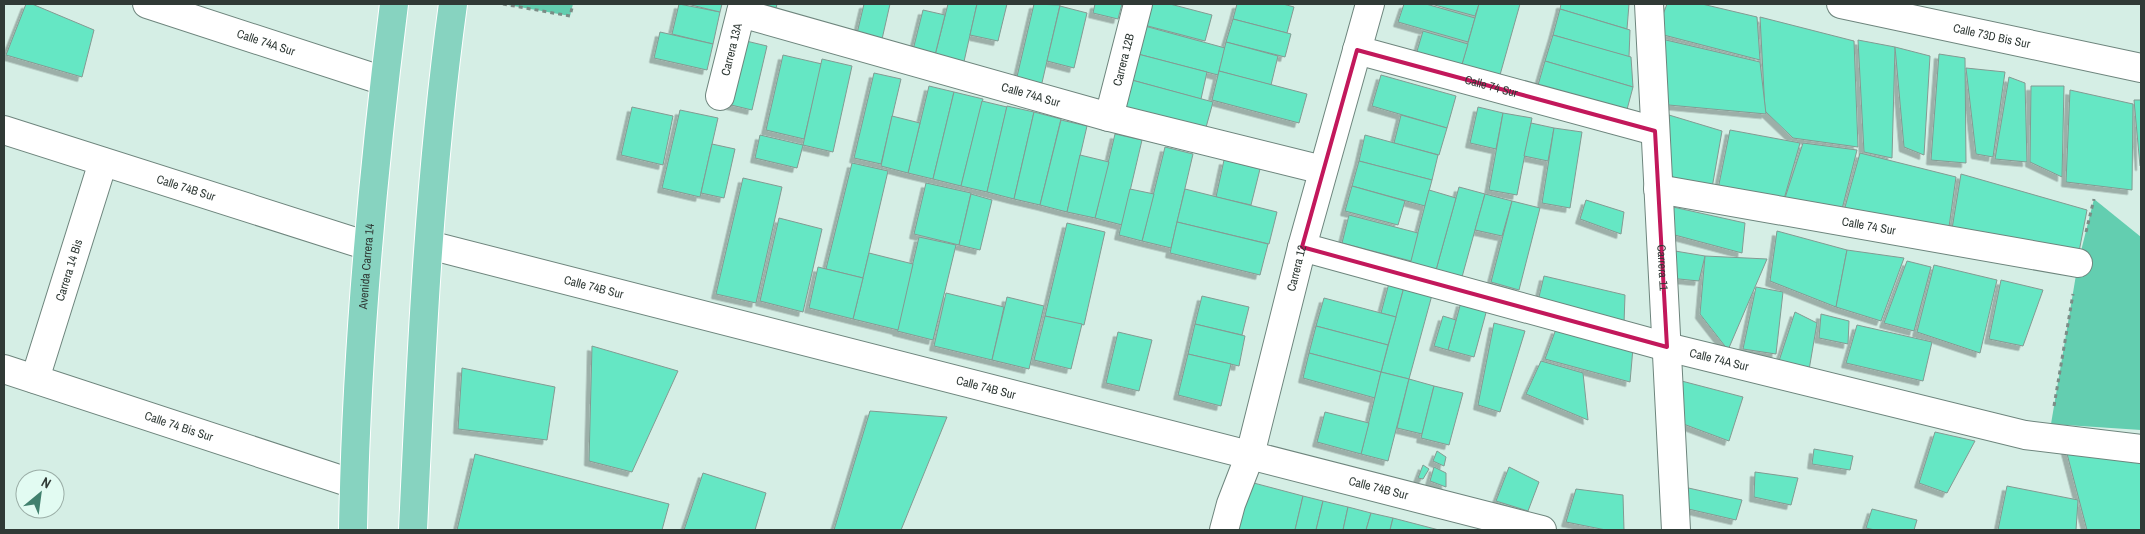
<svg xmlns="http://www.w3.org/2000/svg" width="2145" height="534" font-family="'Archivo Narrow',sans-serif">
<defs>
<filter id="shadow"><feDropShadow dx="-4.5" dy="4.5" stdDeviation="0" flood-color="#0004"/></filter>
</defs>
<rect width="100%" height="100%" fill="#d5eee5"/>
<g fill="#63ceb0">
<path d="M503,4H573L570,16Z"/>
<path d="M2094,199L2141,237V430L2051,424L2078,263Z"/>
</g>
<g fill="#65e7c4" stroke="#839a92" filter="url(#shadow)">
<path d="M26,4H32L94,30L82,77L6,55Z"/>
<path d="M679,4L720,12L713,44L672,34Z"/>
<path d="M687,4H722L720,12Z"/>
<path d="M750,4H777L774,17Z"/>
<path d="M864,4H890L880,48L855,42Z"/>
<path d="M948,4H977L963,66L934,59Z"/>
<path d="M977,4H1007L998,41L970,35Z"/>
<path d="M1034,4L1060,5L1041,87L1016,81Z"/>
<path d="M1095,4H1122L1118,19L1093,13Z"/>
<path d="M1149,4H1170L1212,15L1205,41L1144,25Z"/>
<path d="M1237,4H1283L1294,7L1287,33L1233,19Z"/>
<path d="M1404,4H1426L1475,18L1468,42L1398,22Z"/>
<path d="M1431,4H1479L1475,16Z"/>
<path d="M1479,4H1520L1498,82L1460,71Z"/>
<path d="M1561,4H1629L1627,29L1560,9Z"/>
<path d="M1667,4H1702L1757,17L1760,60L1656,33Z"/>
<path d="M1060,6L1087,13L1074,68L1047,61Z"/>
<path d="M1560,9L1630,30L1629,57L1553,35Z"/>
<path d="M923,10L945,15L934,59L912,54Z"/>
<path d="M1760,17L1854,41L1858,147L1793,138L1765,111Z"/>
<path d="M1233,19L1291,34L1285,57L1226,42Z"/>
<path d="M1141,25L1225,48L1218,75L1134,53Z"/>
<path d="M1423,31L1468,44L1460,71L1415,58Z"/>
<path d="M660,32L713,44L707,70L654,58Z"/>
<path d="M1553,35L1631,57L1633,87L1545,61Z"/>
<path d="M1653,37L1760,62L1766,114L1658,104Z"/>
<path d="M742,40L767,46L752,110L727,104Z"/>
<path d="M1858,40L1895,47L1892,158L1864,152Z"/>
<path d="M1226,42L1278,56L1271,85L1219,71Z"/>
<path d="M1895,47L1930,56L1924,155L1904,147Z"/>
<path d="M1134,53L1207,72L1201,99L1128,79Z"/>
<path d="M1939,54L1965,58L1966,163L1931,160Z"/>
<path d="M783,55L822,64L804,139L766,130Z"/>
<path d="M822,59L852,66L833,152L803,145Z"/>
<path d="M1545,61L1633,87L1625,117L1536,92Z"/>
<path d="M1966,68L2005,72L1993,157L1976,154Z"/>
<path d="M1219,71L1307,94L1299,123L1212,100Z"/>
<path d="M874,73L901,79L881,164L854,158Z"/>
<path d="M1381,75L1456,96L1447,128L1372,106Z"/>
<path d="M2009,77L2025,83L2027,162L1995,159Z"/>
<path d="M1128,79L1213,102L1205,131L1120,108Z"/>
<path d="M929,86L954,92L933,179L908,173Z"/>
<path d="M2031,86H2064L2062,177L2030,162Z"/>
<path d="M2070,90L2133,104L2132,190L2066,182Z"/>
<path d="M954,92L983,99L961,186L933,179Z"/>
<path d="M2134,100H2141V166H2140Z"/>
<path d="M982,101L1007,107L987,192L961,186Z"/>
<path d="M1007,106L1034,112L1014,199L987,192Z"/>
<path d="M632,107L673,116L663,165L621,155Z"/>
<path d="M1478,107L1503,113L1496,149L1470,143Z"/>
<path d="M680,110L718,118L700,197L662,188Z"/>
<path d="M1034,112L1061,119L1040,205L1014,199Z"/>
<path d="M1503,113L1532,118L1517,195L1489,190Z"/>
<path d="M1401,115L1447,128L1439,155L1394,143Z"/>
<path d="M1669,115L1722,131L1712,188L1669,176Z"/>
<path d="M892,116L920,123L908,173L881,166Z"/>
<path d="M1061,120L1087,126L1067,212L1040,205Z"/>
<path d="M1531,123L1554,128L1548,161L1524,156Z"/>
<path d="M1554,128L1582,132L1570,208L1542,203Z"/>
<path d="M1730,130L1800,143L1782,206L1717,194Z"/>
<path d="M1115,134L1142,140L1122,225L1095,218Z"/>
<path d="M760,135L803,145L797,168L755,158Z"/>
<path d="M1365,135L1438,155L1432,180L1359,161Z"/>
<path d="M1803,143L1857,150L1841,213L1783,204Z"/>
<path d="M712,144L735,149L724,198L701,193Z"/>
<path d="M1165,147L1193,154L1171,248L1142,241Z"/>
<path d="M1860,153L1956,177L1948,234L1842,218Z"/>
<path d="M1080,155L1109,162L1095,218L1067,212Z"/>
<path d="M1224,160L1260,169L1251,205L1216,197Z"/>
<path d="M1359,161L1432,180L1425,206L1352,186Z"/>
<path d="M852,163L888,171L863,278L826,269Z"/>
<path d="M1961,174L2087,210L2078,257L1951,235Z"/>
<path d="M743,178L782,187L756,303L716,294Z"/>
<path d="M926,183L971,193L959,245L914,234Z"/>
<path d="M1352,186L1405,201L1398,225L1345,211Z"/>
<path d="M1459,187L1485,194L1462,277L1436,270Z"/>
<path d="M1130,189L1154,194L1142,241L1119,235Z"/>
<path d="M1185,189L1277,212L1269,244L1177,222Z"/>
<path d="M1429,190L1456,198L1436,270L1410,263Z"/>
<path d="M971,194L992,200L980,250L959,245Z"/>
<path d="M1485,194L1512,201L1502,236L1475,230Z"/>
<path d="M1586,200L1624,212L1621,234L1580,219Z"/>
<path d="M1512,201L1540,208L1519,290L1491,282Z"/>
<path d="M1673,207L1745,223L1742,253L1671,234Z"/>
<path d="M1349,215L1418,233L1411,261L1342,243Z"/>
<path d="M779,218L822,229L803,312L760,301Z"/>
<path d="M1177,222L1268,244L1260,275L1170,253Z"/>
<path d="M1067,223L1105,232L1084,325L1045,316Z"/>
<path d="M1777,231L1847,250L1836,307L1770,281Z"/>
<path d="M919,237L956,245L933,340L897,331Z"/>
<path d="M1669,250L1705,256L1699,281L1669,278Z"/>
<path d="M1847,250L1904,258L1881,321L1836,307Z"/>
<path d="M869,253L913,264L898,330L853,319Z"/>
<path d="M1705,256L1767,259L1728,350L1700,314Z"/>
<path d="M1907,261L1931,267L1914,331L1884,323Z"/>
<path d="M1934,265L1997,280L1980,353L1917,332Z"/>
<path d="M818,267L863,278L853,319L809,308Z"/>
<path d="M1544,276L1625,295L1624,324L1538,301Z"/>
<path d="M2001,280L2043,290L2023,346L1989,339Z"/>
<path d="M1389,283L1404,287L1396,317L1381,313Z"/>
<path d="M1404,287L1432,295L1409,379L1381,372Z"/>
<path d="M1756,287L1783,292L1776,354L1743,349Z"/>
<path d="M946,293L1004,307L992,360L934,346Z"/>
<path d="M1202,296L1249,307L1242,335L1195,324Z"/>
<path d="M1007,297L1044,306L1029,369L992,360Z"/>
<path d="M1324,298L1396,317L1388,345L1316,326Z"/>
<path d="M1461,302L1487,309L1474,357L1448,350Z"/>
<path d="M1795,312L1817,323L1809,370L1778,364Z"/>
<path d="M1821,314L1849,321L1848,344L1819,338Z"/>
<path d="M1045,316L1082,324L1071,369L1034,360Z"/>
<path d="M1443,316L1456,320L1448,350L1434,346Z"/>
<path d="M1494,323L1525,331L1500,412L1478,405Z"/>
<path d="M1195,324L1245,336L1239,366L1188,354Z"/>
<path d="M1857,325L1932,342L1923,381L1846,363Z"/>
<path d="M1316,326L1388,345L1381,372L1309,353Z"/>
<path d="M1556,329L1633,348L1630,382L1545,359Z"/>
<path d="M1118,332L1152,340L1139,391L1106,383Z"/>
<path d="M592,346L678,371L632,472L589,461Z"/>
<path d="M1309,353L1381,372L1375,398L1303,378Z"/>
<path d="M1188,354L1231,364L1221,406L1178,395Z"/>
<path d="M1541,361L1583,373L1588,420L1526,394Z"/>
<path d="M462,368L555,387L547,440L458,429Z"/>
<path d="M1381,372L1409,379L1388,461L1361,454Z"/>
<path d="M1409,379L1434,386L1422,434L1397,428Z"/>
<path d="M1674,379L1743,397L1729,441L1678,422Z"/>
<path d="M1434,386L1463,393L1449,445L1421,438Z"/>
<path d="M870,411L947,417L901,530H834Z"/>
<path d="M1325,412L1369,423L1361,454L1317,442Z"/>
<path d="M1935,432L1975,441L1947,493L1919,483Z"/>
<path d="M2065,446L2141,458V530H2087Z"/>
<path d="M1814,449L1853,456L1850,470L1812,464Z"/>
<path d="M1437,451L1446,457L1444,466L1433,461Z"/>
<path d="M475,454L669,504L662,530H457Z"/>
<path d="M1423,465L1429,469L1423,479L1418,478Z"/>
<path d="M1434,467L1446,473V487L1430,481Z"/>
<path d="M1509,467L1539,482L1528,511L1496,501Z"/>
<path d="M1755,472L1798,478L1791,505L1754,497Z"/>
<path d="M703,473L766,493L755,530H684Z"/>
<path d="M1250,482L1303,496L1295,530H1238Z"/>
<path d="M2007,486L2078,500L2076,530H1998Z"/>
<path d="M1684,487L1742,500L1736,520L1684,508Z"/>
<path d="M1576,489L1623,495L1624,530H1606L1566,522Z"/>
<path d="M1303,496L1323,501L1316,530H1295Z"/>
<path d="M1323,501L1348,507L1343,530H1316Z"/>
<path d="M1348,507L1371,513L1366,530H1343Z"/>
<path d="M1872,509L1917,520L1914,530H1875L1866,528Z"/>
<path d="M1371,513L1393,518L1390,530H1366Z"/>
<path d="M1393,518L1439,530H1390Z"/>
</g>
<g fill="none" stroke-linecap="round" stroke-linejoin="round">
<defs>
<g id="minor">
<path id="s1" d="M147,4L384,81"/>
<path id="s2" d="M1649,4L1676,530"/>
<path id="s3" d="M1841,4L2141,68"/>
<path id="s4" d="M741,13L1109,117L1323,170"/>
<path id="s5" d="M1357,50L1655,131"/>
<path id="s6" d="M720,96L743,4"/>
<path id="s7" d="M1109,117L1138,4"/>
<path id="s8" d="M4,130L368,246"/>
<path id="s9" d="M1658,189L2078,263"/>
<path id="s10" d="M1302,247L1667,347L2025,435L2141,449"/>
<path id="s11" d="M4,369L354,484"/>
<path id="s12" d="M35,379L103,162"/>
<path id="s13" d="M1224,530L1231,504L1250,455L1302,247L1370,4"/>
</g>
<g id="tertiary">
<path id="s14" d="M429,245L1542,530"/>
</g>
<g id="primary">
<path id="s15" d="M353,530C356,354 372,178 394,4"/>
<path d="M413,530C421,354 429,178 453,4"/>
</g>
</defs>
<use href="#minor" stroke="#6e857d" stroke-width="30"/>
<use href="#tertiary" stroke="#6e857d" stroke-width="30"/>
<use href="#primary" stroke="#fff" stroke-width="30"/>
<g stroke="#7b8c86" stroke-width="3" stroke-dasharray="4 4" stroke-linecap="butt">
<path d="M503,4L570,16L573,4"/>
<path d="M2086,232L2094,199"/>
<path d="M2054,406L2073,294"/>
</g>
<use href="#minor" stroke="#fff" stroke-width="28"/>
<use href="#tertiary" stroke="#fff" stroke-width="28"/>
<use href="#primary" stroke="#87d3c0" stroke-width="28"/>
</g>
<path fill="none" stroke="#c2185b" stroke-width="4" stroke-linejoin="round" d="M1357,50L1655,131L1667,347L1302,247Z"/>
<g text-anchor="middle" stroke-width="5" stroke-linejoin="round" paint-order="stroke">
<g font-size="12" fill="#303a36" stroke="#e2fbf2">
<text dy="4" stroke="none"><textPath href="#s3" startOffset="154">Calle 73D Bis Sur</textPath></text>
<text dy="4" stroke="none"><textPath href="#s1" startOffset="125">Calle 74A Sur</textPath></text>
<text dy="4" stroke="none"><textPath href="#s6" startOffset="48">Carrera 13A</textPath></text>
<text dy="4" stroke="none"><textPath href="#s7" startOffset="59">Carrera 12B</textPath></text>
<text dy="4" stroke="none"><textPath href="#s5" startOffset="139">Calle 74 Sur</textPath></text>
<text dy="4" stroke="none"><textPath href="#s4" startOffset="301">Calle 74A Sur</textPath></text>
<text dy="4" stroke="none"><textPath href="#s8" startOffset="191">Calle 74B Sur</textPath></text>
<text dy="4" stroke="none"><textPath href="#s9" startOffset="214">Calle 74 Sur</textPath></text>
<text dy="4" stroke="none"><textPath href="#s15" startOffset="264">Avenida Carrera 14</textPath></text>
<text dy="4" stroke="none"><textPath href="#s13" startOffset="272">Carrera 12</textPath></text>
<text dy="4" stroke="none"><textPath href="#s2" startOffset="264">Carrera 11</textPath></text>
<text dy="4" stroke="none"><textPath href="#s12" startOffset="114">Carrera 14 Bis</textPath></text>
<text dy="4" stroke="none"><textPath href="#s14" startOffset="170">Calle 74B Sur</textPath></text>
<text dy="4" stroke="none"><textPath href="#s10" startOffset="432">Calle 74A Sur</textPath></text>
<text dy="4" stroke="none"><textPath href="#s14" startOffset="575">Calle 74B Sur</textPath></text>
<text dy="4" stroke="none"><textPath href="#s11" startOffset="184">Calle 74 Bis Sur</textPath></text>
<text dy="4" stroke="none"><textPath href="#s14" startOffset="980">Calle 74B Sur</textPath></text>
</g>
</g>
<rect width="2145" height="534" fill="none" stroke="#303a36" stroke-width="10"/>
<g transform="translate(40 494) rotate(29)"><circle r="24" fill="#e2fbf2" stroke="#9baea7"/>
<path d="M0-4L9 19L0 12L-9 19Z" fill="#41806e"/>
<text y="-8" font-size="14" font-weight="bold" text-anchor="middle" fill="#303a36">N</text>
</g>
</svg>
